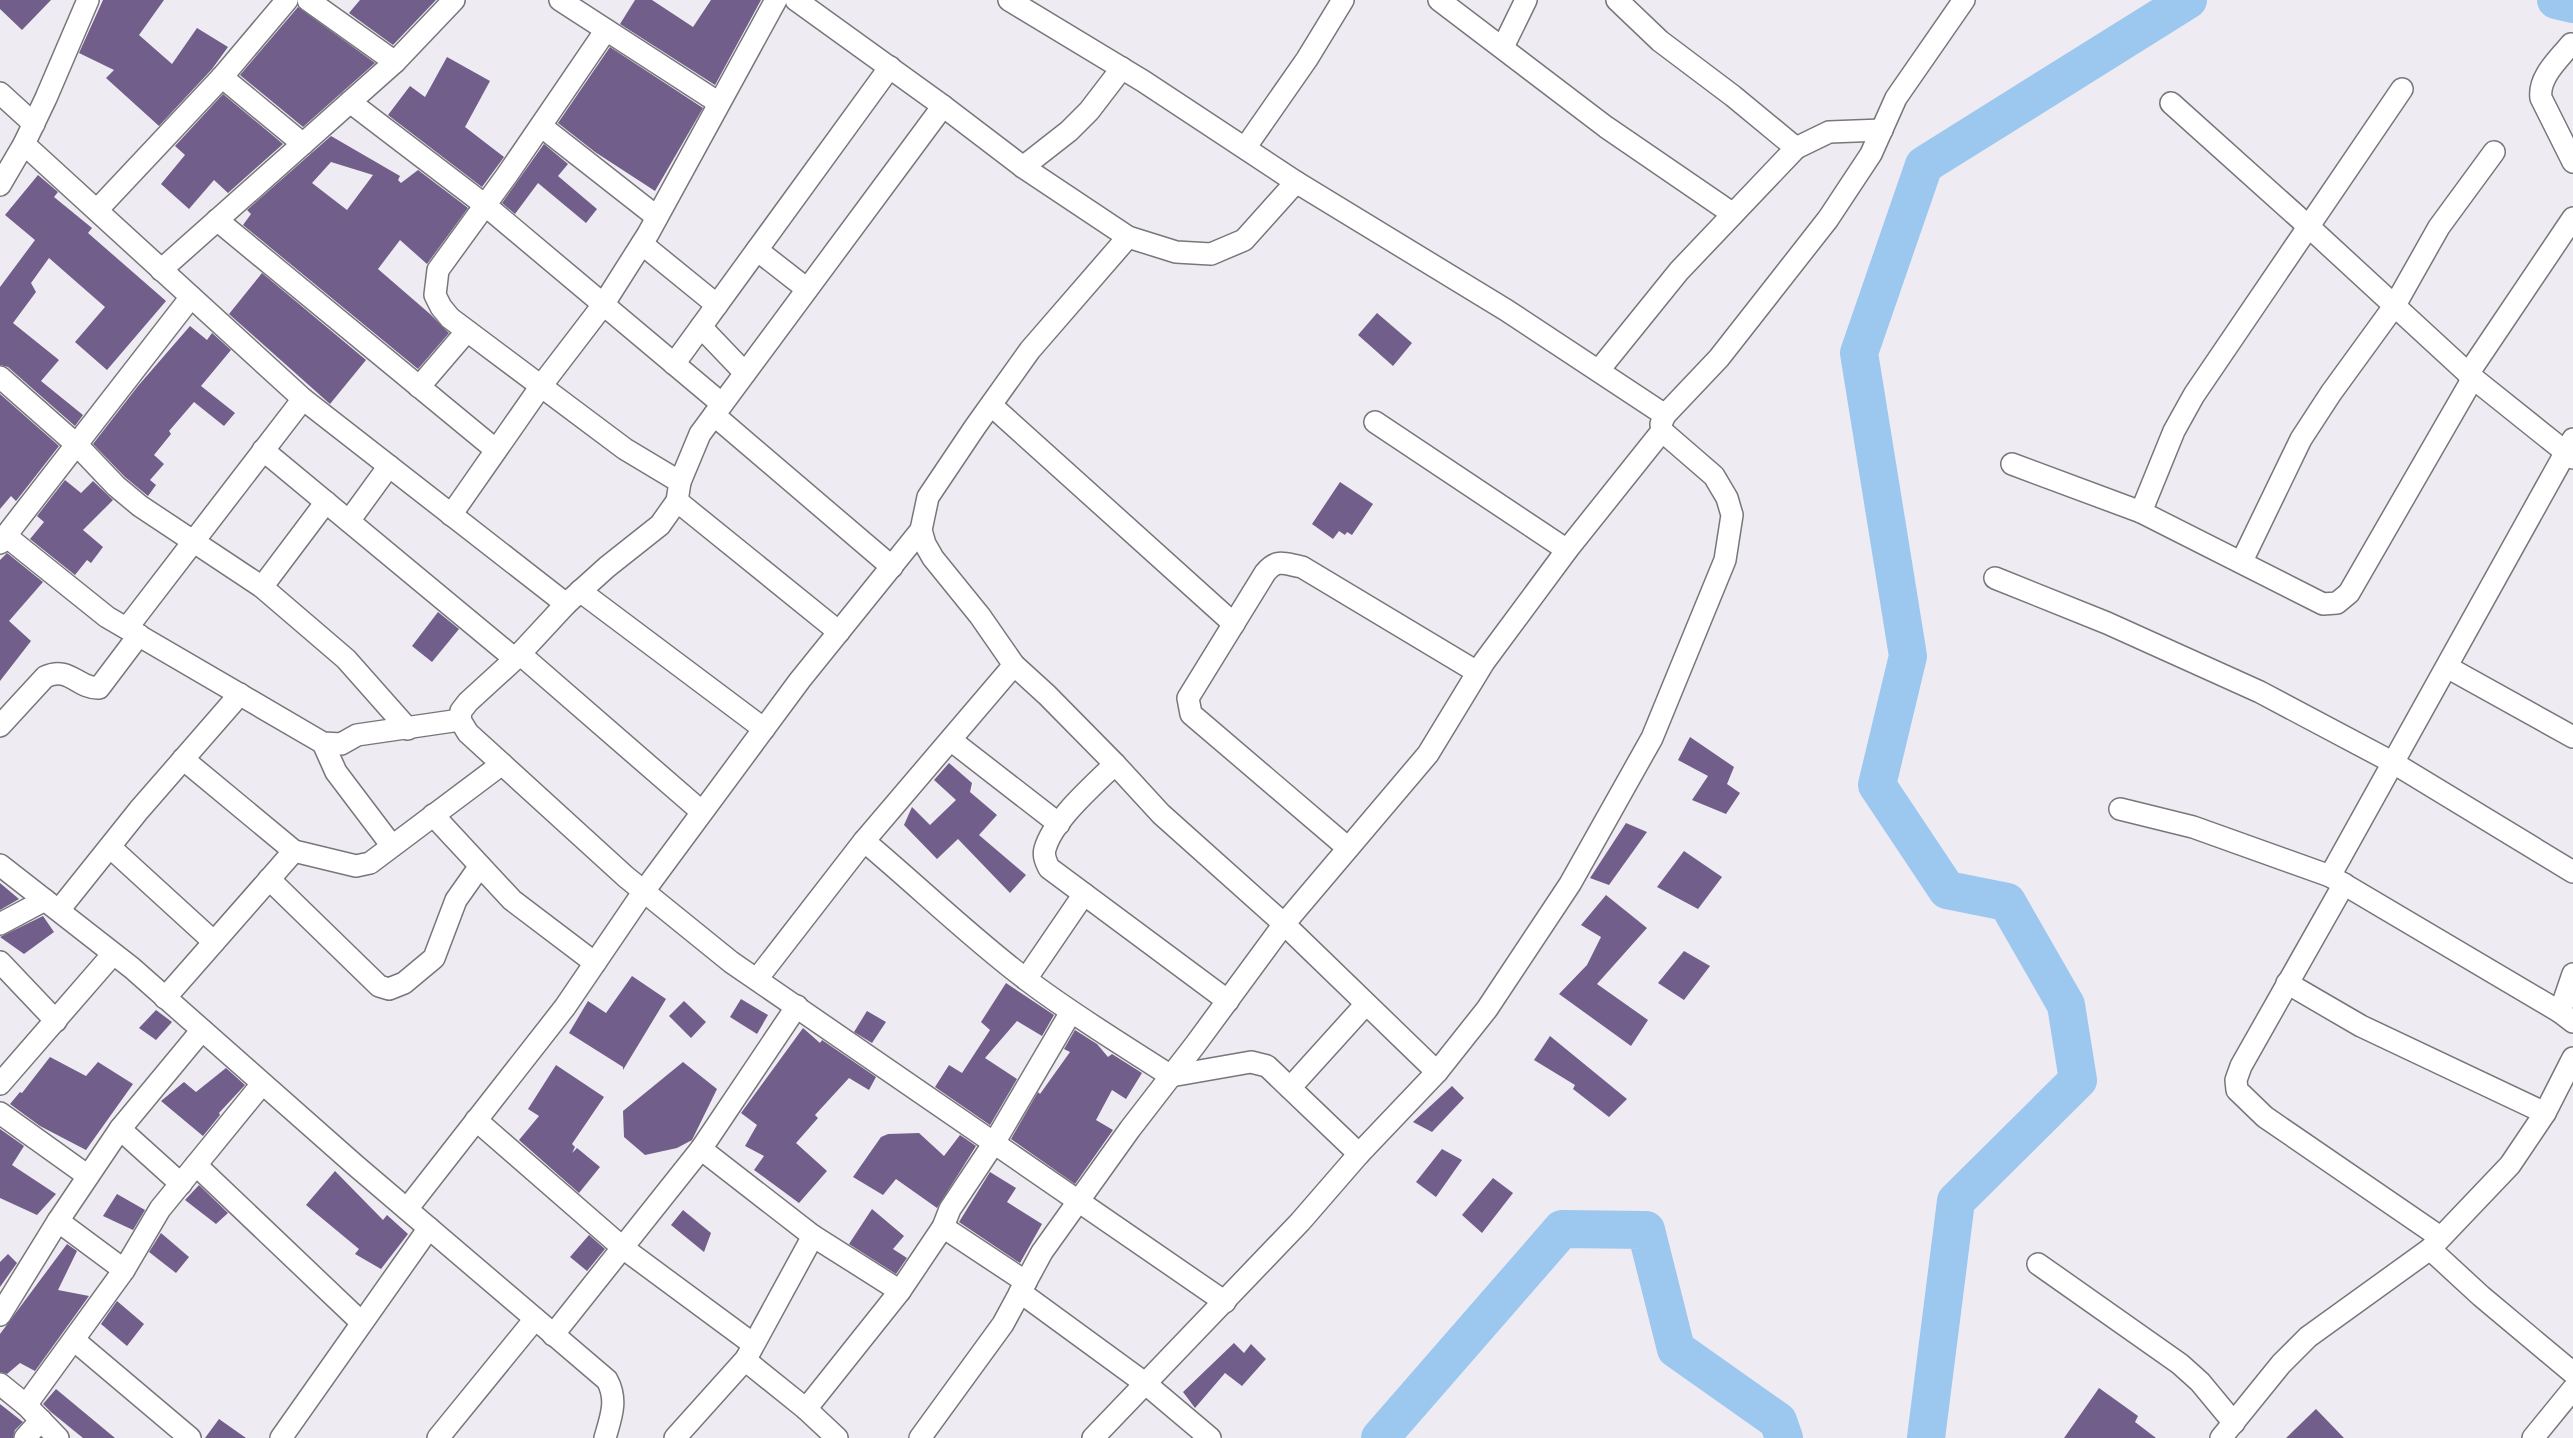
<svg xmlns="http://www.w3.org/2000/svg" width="2573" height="1438" font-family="'Public Sans',sans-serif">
<rect width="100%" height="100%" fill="#eeecf2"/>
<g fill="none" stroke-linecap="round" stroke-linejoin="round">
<g stroke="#9cc7ef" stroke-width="38">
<path d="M2556,0L2573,4"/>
<path d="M1380,1438L1562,1229L1646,1230L1676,1349L1778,1421L1784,1438"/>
<path d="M1926,1438L1956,1201L2078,1080L2066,1005L2007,902L1947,890L1877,785L1908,656L1859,353L1924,165L2188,0"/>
</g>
</g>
<g fill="#715e8a" fill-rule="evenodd">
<path d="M0,0H51L22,30L0,9Z"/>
<path d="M103,0H164L139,35L172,64L197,28L228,47L212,69L159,126L106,78L114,70L79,53Z"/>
<path d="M360,0H436L393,45L349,13Z"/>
<path d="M635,0H652L693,27L711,0H761L715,85L620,24Z"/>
<path d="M298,7L375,63L303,127L240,75Z"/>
<path d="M610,47L703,108L655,191L595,152L558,123Z"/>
<path d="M447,57L490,81L465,127L504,157L482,187L388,115L410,86L425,97Z"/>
<path d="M223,94L283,144L228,193L214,180L189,209L161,184L185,155L175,146Z"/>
<path d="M331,136L400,176L398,180L401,183L418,170L468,208L427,264L400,240L378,269L430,314L449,333L418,369L243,225L251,214L247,210ZM331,162L373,175L347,210L312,183Z"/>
<path d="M544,144L568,164L558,176L597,209L586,223L538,183L515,214L502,203Z"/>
<path d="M38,175L58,192L54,197L92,228L88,233L166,301L107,370L75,342L105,307L49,258L31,283L36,292L13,323L59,360L41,381L83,415L75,426L8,367L0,365V287L35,240L5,215Z"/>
<path d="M262,273L366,360L330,404L229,314Z"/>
<path d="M1377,313L1412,343L1393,366L1358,335Z"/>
<path d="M190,326L207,340L212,333L231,350L201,386L235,413L224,426L194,402L169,431L171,434L154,455L164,464L150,480L156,485L148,496L125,477L93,444L138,386Z"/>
<path d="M0,394L59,446L16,501L11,496L0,509Z"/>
<path d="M65,480L81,493L93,481L113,500L83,530L103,547L91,563L87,560L75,575L30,539L44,522L37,516Z"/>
<path d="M1340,482L1373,504L1352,535L1347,532L1345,535L1339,531L1333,539L1312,524Z"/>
<path d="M7,553L43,582L9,621L31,641L0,681V560Z"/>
<path d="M438,612L459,629L432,662L412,646Z"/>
<path d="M1690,737L1734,767L1727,784L1740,793L1726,814L1692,800L1708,776L1678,760Z"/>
<path d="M949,763L972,783L970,792L997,815L979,835L1026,875L1010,893L958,839L937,859L904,825L912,807L930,825L956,800L934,780Z"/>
<path d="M1626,823L1647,832L1609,885L1590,878Z"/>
<path d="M1684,851L1722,877L1698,909L1657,887Z"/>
<path d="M0,883L19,899L0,910Z"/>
<path d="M1606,895L1647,928L1597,984L1648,1020L1631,1046L1559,994L1587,965L1601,937L1581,925Z"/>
<path d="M43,916L54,932L24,954L0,937Z"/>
<path d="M1684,951L1710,966L1684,1000L1658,983Z"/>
<path d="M632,976L666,999L623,1070V1067L569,1033L588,1001L606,1013Z"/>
<path d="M1006,983L1054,1015L1042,1036L1017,1021L985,1058L1017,1079L990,1125L935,1087L949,1065L962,1073L990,1030L981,1022Z"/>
<path d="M741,999L768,1015L757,1034L730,1017Z"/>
<path d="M684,1001L706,1022L691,1038L669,1016Z"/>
<path d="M156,1010L172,1022L156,1040L139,1028Z"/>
<path d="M867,1011L886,1022L872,1043L854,1032Z"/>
<path d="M803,1028L820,1043L822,1040L876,1077L869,1090L849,1078L815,1115L818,1118L796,1143L827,1171L799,1203L754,1170L764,1156L745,1146L757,1125L741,1113Z"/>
<path d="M1075,1030L1097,1044L1108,1057L1112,1054L1142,1073L1126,1099L1112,1090L1096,1120L1113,1130L1075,1184L1011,1139L1038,1092L1040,1094L1070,1052L1064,1049Z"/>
<path d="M1550,1036L1627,1099L1609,1117L1573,1089L1575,1085L1534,1060Z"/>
<path d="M50,1057L86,1076L98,1062L133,1084L86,1150L40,1126L10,1104L20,1092L22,1093Z"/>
<path d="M683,1062L717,1089L692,1140L677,1148L645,1155L624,1137L623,1111Z"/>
<path d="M556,1065L604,1097L572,1144L575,1147L572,1153L577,1148L600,1167L579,1193L519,1140L539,1116L528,1109Z"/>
<path d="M226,1068L245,1085L219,1113L220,1115L203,1136L161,1101L184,1082L196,1092Z"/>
<path d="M1452,1086L1464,1098L1432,1132L1413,1122Z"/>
<path d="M0,1129L24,1146L12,1165L56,1194L37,1215L0,1198Z"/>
<path d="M919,1133L944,1156L960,1135L976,1146L937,1208L896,1179L883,1195L853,1177L881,1137L888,1134Z"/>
<path d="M1442,1149L1462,1160L1436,1197L1416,1182Z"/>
<path d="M335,1171L383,1220L387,1215L408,1234L381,1269L355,1254L359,1249L306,1205Z"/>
<path d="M990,1172L1016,1188L1007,1202L1042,1224L1020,1263L959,1222Z"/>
<path d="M1493,1178L1513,1193L1482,1233L1462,1215Z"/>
<path d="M199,1185L228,1213L216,1224L185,1200Z"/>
<path d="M117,1194L145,1210L133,1230L103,1216Z"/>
<path d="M872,1209L904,1236L893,1249L907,1258L896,1274L849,1244Z"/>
<path d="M683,1210L711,1233L704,1252L671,1225Z"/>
<path d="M161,1233L189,1257L176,1273L149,1252Z"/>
<path d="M589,1235L605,1249L587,1271L570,1257Z"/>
<path d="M67,1244L77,1251L58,1290L89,1296L35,1371L20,1363L7,1374L0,1372V1334Z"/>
<path d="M8,1254L17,1263L0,1287V1262Z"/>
<path d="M117,1301L144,1324L127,1346L101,1324Z"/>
<path d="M1234,1343L1244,1353L1251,1344L1266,1359L1242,1386L1225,1373L1195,1408L1183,1392Z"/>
<path d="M2099,1388L2138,1416L2135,1422L2156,1438H2064Z"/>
<path d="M56,1389L115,1438H83L51,1412L43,1404Z"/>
<path d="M0,1404L23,1422L15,1430L13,1438H0Z"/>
<path d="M2316,1409L2344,1438H2286Z"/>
<path d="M219,1419L246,1438H205Z"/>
</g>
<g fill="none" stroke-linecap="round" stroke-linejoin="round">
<defs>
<g id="minor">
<path d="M308,0L395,62"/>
<path d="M560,0L719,103"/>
<path d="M796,0L943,106L1023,167L1128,237L1176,252L1211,254L1244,240L1296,182"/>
<path d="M1009,0L1143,81L1296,182L1506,310L1665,415"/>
<path d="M1439,0L1606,127L1733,214"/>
<path d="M1617,0L1660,41L1733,96L1796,148"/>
<path d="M606,30L507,175L438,270L435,295L441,307L450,318L625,449L680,482"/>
<path d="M2571,44C2559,59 2538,77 2541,98L2573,162"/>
<path d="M1503,47L1526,0"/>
<path d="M222,77L303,144"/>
<path d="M0,93L34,124"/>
<path d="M350,102L485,205L722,404"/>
<path d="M2171,103L2308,226L2473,378L2573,458"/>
<path d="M943,106L700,434L680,482L677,501L660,525L607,567L566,604L515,659L468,702L461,711L460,720L468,733L626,877L731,962L1225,1302"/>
<path d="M541,126L657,217"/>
<path d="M24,144L303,399L566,604"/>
<path d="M1245,148L1307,59L1343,0"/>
<path d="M1023,167L1069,131L1089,111L1122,68"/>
<path d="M0,185L24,144L46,98L88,0"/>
<path d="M97,210L222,77L287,0"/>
<path d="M217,220L496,450"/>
<path d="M642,244L717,305"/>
<path d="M757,250L807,289"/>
<path d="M161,270L395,62L454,0"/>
<path d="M701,327L745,373"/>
<path d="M674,364L890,67"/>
<path d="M1599,370L1679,271L1796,148L1829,132L1882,130"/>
<path d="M2468,374L2573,218"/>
<path d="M0,377L77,445L116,486L140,506L262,587L346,659L408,729"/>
<path d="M419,387L467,331"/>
<path d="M991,405L1234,624"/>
<path d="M714,415L892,567"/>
<path d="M1375,422L1567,550"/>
<path d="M263,450L515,659"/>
<path d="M2012,464L2141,512L2323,604L2337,603L2349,593L2473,378"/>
<path d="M677,501L839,632"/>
<path d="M2141,512L2174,431L2194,395L2402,89"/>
<path d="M451,515L541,386L603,305L648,234L776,0"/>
<path d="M349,521L389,466"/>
<path d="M6,536L107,617L323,743L341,744L357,735L460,720"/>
<path d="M0,543L191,297"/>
<path d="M2242,561L2301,439L2331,393L2395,305L2439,227L2494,152"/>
<path d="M1995,578L2107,623L2260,692L2392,762L2573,872"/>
<path d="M262,587L326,502"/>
<path d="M580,591L764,729"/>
<path d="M127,628L303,399"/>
<path d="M520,654L702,812"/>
<path d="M2447,667L2573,737"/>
<path d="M0,726L45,677C69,665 78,689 99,688L139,635"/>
<path d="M952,741L1059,824"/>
<path d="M323,743L336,772L392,846"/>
<path d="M183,759L294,851L356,866L370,863L502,764"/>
<path d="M1115,764L1047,695L1014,665L980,616L933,558L925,544L921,530L928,497L975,427L1030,350L1128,237"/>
<path d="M2120,809L2193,827L2330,876L2560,1012L2573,1022"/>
<path d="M433,815L512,900L595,963"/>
<path d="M864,841C919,887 970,937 1027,980C1073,1015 1123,1045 1171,1076L1251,1062L1267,1066L1359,1154"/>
<path d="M110,847L214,942"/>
<path d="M1348,848L1191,714L1188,698L1265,573C1277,558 1284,564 1302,567L1477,672"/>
<path d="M0,865L132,968L355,1165L607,1380C618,1400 611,1417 605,1438"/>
<path d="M2330,876L2573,439"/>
<path d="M269,879L379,986L389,989L404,983L434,958L456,900L480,866"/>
<path d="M2344,884L2241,1066L2236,1080L2237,1090L2265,1117L2440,1237"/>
<path d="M59,910L139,810L240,694"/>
<path d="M0,924L45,900"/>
<path d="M0,962L56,1021"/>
<path d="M757,979L864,841L1014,665"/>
<path d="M1026,979L1084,894"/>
<path d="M2287,983L2361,1026L2545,1113"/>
<path d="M165,998L294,851"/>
<path d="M1228,1001L1049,868C1046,862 1043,856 1045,849C1053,820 1093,786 1115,764L1161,814L1284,924L1437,1072"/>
<path d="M2560,1012L2573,974"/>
<path d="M0,1084L113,954"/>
<path d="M1290,1088L1366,1004"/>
<path d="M0,1113L88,1176"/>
<path d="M476,1120L623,1248L753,1344"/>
<path d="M120,1129L181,1184"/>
<path d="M701,1149L813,1236L900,1291"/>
<path d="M196,1165L361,1322"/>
<path d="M407,1209L565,1007L644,891L800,680L921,530"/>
<path d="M58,1221L124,1270"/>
<path d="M943,1227L1026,1282"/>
<path d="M2430,1249L2481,1296L2573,1373"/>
<path d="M2038,1264L2180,1364L2200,1382L2234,1423"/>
<path d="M1020,1292L1146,1384L1210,1438"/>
<path d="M0,1315L58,1221L120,1129L202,1030"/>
<path d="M553,1335L701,1149L797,1006"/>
<path d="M74,1340L190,1438"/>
<path d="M747,1357L813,1236"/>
<path d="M0,1384L26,1405L58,1438"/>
<path d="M26,1405L124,1270L160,1209L262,1084"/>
<path d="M806,1409L900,1291L943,1227L950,1209L994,1143L1071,1012"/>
<path d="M25,1438L41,1420"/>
<path d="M281,1438L429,1228"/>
<path d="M438,1438L535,1319"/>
<path d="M675,1438L745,1360L806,1409L837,1438"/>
<path d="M920,1438L1003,1324L1042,1252L1130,1129L1195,1045L1284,924L1428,754L1484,662L1567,550L1662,431L1661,424L1665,415L1719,358L1828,219L1871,154L1896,98L1964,0"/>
<path d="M1093,1438L1300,1222L1359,1154L1437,1072L1487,1009L1570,884L1652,738L1725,560L1732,515L1727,498L1714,476L1662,431"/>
<path d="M2221,1438L2281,1364L2308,1337L2430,1249L2510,1165L2545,1113L2573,1058"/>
<path d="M2533,1438L2573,1389"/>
</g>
</defs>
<use href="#minor" stroke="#78767b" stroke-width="24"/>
<use href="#minor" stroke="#fff" stroke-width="21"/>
</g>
</svg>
